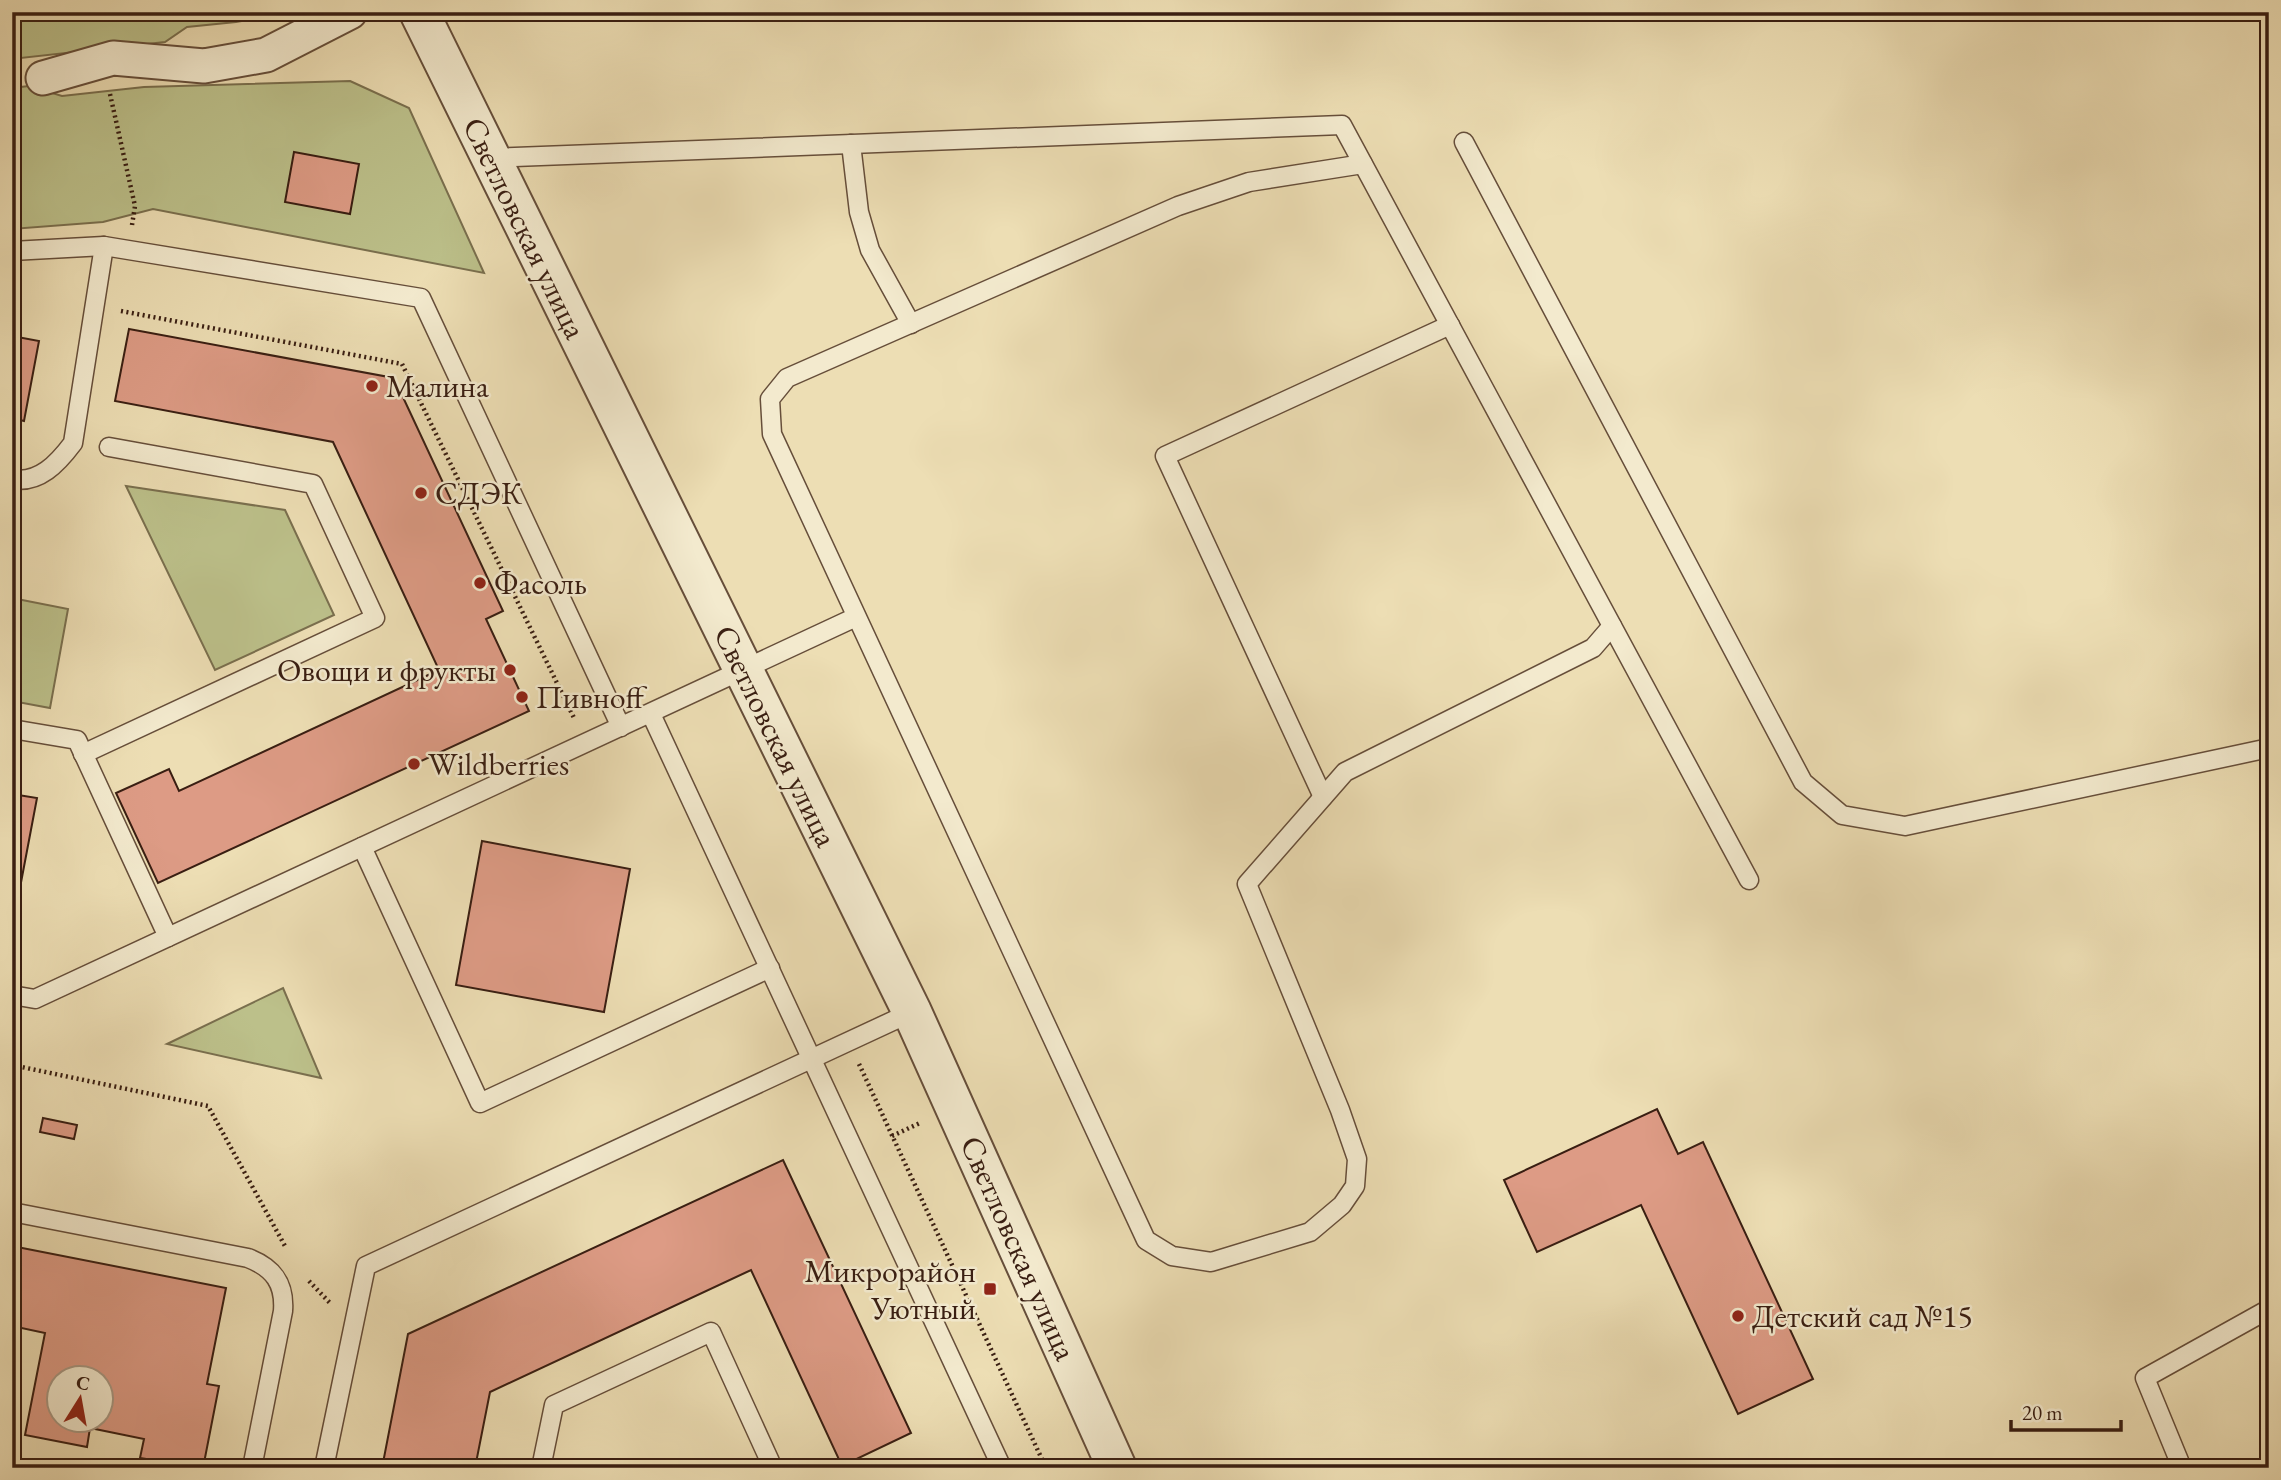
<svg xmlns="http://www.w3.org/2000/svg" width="2281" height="1480" font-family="'EB Garamond',serif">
<rect width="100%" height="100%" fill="#eddeb4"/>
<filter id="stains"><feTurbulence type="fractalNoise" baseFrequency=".00286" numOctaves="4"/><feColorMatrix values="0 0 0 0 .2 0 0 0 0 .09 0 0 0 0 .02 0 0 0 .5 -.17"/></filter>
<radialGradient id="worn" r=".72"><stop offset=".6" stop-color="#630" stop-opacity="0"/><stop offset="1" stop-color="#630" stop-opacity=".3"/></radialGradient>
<g fill="#bcc08a" stroke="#7a6f4e" stroke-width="2">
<path d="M12,12H293L236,22L187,27L165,42L12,59Z"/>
<path d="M350,81L409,108L484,273L153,209L103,222L12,229V88L29,86L62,96L144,87Z"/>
<path d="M126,486L285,510L334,615L215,670Z"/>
<path d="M12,598L68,609L50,708L12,701Z"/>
<path d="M283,988L321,1078L167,1044Z"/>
</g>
<g fill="#dd9b85" stroke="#391e12" stroke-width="2" fill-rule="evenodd">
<path d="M294,152L359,164L350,214L285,202Z"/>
<path d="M129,329L394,378L503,611L486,619L529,711L158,883L116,793L169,769L179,791L439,670L333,442L115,401Z"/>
<path d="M12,336L39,341L24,421L12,418Z"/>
<path d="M12,794L37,798L12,930Z"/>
<path d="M482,841L630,869L604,1012L456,985Z"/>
<path d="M1657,1109L1678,1154L1703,1142L1813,1379L1738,1414L1641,1205L1537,1252L1504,1180Z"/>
<path d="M43,1118L77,1125L74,1139L40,1132Z"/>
<path d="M783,1160L911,1433L842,1466L751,1270L490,1392L475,1468H382L408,1334Z"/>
<path d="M12,1246L226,1288L207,1384L219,1386L203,1468L140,1458L144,1439L90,1428L87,1447L25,1435L45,1333L12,1326ZM60,1378H102V1420H60Z"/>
</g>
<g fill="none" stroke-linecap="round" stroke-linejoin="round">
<defs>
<g id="service">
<path d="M1464,142L1803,782L1842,815L1905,826L2269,748"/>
<path d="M851,144L859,212L870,250L911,324"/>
<path d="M491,158L1342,125L1749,880"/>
<path d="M1363,164L1249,182L1178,206L787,378L770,399L772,434L1146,1240L1172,1256L1211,1262L1310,1232L1342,1205L1355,1186L1357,1159L1340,1110L1247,884L1345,772L1593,648L1612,626"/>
<path d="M12,251L104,246L421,298L621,727"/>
<path d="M12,479C39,484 58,463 73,443L104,246"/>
<path d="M651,714L1002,1468"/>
<path d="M12,729L77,740L168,937"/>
<path d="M83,754L375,618L313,484L109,447"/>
<path d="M1323,797L1165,456L1450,325"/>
<path d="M362,847L480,1103L770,968"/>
<path d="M12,995L35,999L856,617"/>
<path d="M12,1212L248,1258C274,1268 285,1284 283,1311L252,1468"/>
<path d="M324,1468L366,1266L912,1012"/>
<path d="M541,1468L554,1405L711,1332L773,1468"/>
<path d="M2182,1468L2145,1378L2269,1309"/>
</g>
<path id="minor" d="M43,78L113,58L204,66L266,55L350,12"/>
<path id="tertiary" d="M419,12L912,1012L1117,1468"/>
</defs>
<use href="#service" stroke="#664e3a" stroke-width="21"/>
<use href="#minor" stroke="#664e3a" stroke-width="37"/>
<use href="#tertiary" stroke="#664e3a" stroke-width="42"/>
<g stroke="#391e12" stroke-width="4.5" stroke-dasharray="2 3.5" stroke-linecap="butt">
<path d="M110,94L135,206L132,225"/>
<path d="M121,311L402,364L574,718"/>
<path d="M859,1064L1046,1468"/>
<path d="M12,1065L208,1106L285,1246"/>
<path d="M892,1136L920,1123"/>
<path d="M309,1281L330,1303"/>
</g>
<use href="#service" stroke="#f3eace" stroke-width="18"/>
<use href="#minor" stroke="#f3eace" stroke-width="33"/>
<use href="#tertiary" stroke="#f3eace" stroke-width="38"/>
</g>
<g fill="#8f2418" stroke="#f3eace" stroke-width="2.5">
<circle cx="372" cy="386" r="7"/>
<circle cx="421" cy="493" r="7"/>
<circle cx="480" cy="583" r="7"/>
<circle cx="510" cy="670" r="7"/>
<circle cx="522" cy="697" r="7"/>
<circle cx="414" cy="764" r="7"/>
<rect x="983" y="1282" width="14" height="14" rx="3.5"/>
<circle cx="1738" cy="1316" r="7"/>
</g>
<g text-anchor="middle" stroke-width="5" stroke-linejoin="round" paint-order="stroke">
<g font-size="32" fill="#391e12" stroke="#f3eace">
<text transform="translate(525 228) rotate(64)" y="11">Светловская улица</text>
<text transform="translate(776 736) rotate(64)" y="11">Светловская улица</text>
<text transform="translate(1019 1248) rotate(66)" y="11">Светловская улица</text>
</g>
<g font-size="32" fill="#391e12" stroke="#f3eace" text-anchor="start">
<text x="386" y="397">Малина</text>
<text x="435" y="504">СДЭК</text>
<text x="494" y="594">Фасоль</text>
<text x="496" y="681" text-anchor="end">Овощи и фрукты</text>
<text x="536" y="708">Пивноff</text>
<text x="428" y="775">Wildberries</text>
<text x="976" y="1282" text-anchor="end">Микрорайон<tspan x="976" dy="37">Уютный</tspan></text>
<text x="1752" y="1327">Детский сад №15</text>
</g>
</g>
<rect width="2281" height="1480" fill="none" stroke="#eddeb4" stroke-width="42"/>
<rect x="14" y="14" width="2253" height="1452" fill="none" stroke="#391e12" stroke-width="3.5"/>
<rect x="21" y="21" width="2239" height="1438" fill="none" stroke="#391e12" stroke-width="2"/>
<g transform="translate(80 1399) rotate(11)"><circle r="33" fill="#f3eace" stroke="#a99883" stroke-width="2"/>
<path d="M0-5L12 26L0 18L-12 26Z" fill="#8f2418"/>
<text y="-10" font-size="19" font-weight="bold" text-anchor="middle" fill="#391e12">С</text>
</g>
<path d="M2011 1420v10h110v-10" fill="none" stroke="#391e12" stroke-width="3.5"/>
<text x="2022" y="1420" font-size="21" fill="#391e12" stroke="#f3eace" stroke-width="5" paint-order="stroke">20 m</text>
<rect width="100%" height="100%" filter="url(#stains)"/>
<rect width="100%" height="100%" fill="url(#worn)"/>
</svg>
